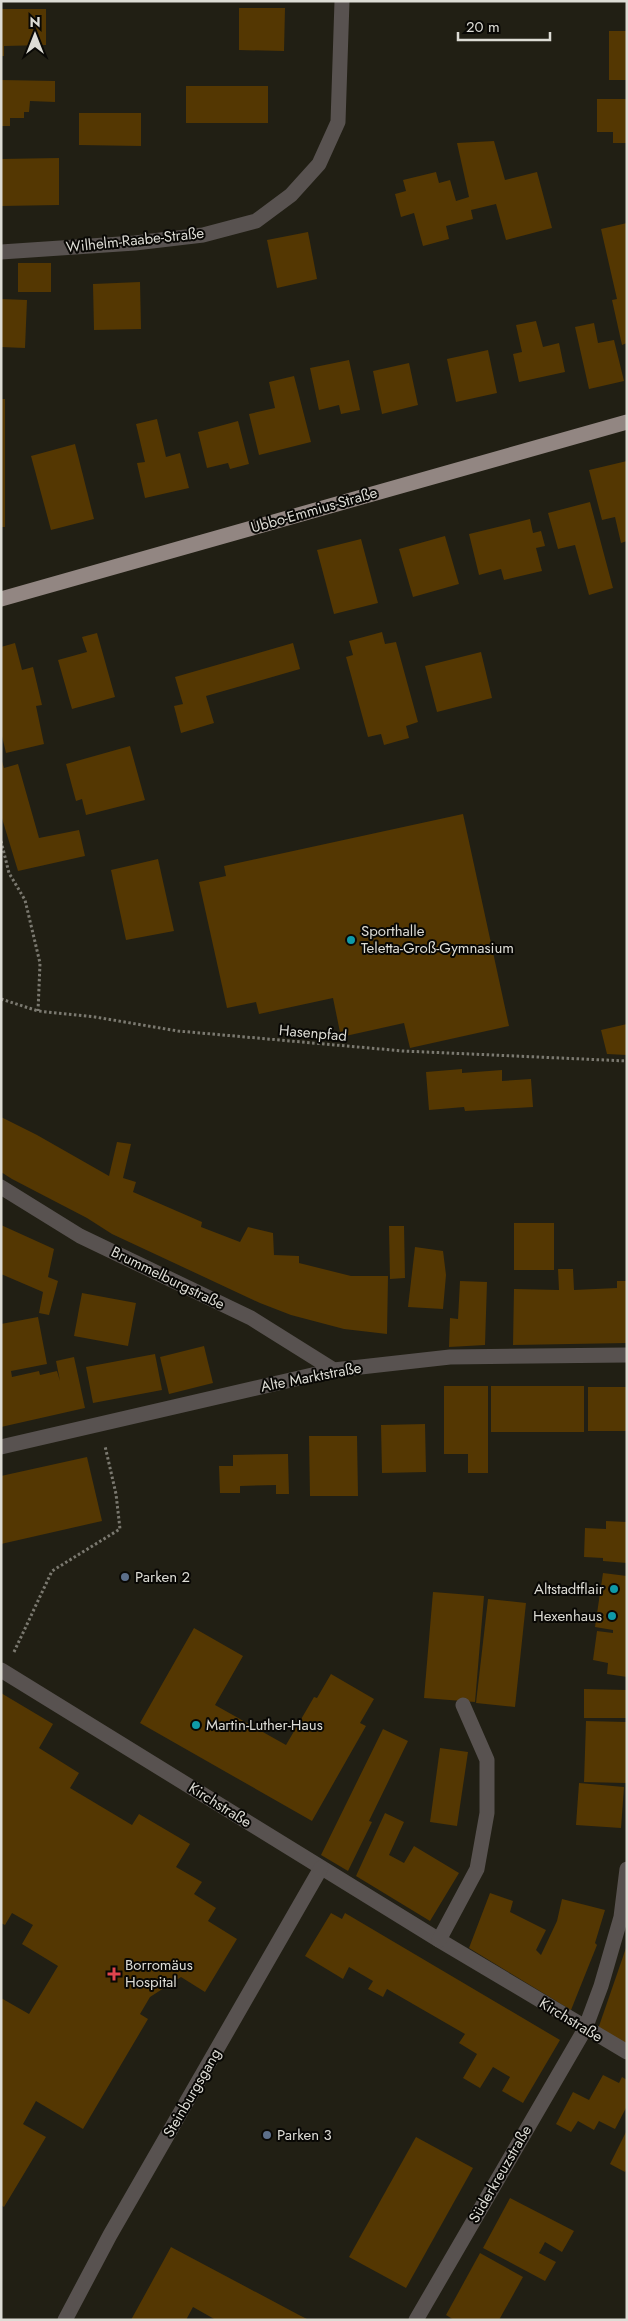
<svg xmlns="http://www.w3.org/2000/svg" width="628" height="2321" font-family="Jost,sans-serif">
<rect width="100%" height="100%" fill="#211f14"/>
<g fill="#543702">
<path d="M239,8H285L284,51L239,50Z"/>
<path d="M1,9H46V45L4,46V56H1Z"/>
<rect x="609" y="31" width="18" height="49"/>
<path d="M1,80L55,81V102L30,101L29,112H24V118H10V126H1Z"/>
<rect x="186" y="86" width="82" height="37"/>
<path d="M597,99H627V143H613V132H597Z"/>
<path d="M79,113H141V146L79,145Z"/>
<path d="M494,141L505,180L537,172L552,228L506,240L496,204L471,210L473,219L446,226L449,239L423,246L414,213L401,217L395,194L406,191L403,180L436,172L439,183L450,180L456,201L469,197L457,143Z"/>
<path d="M59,158V205L1,206V159Z"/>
<path d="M627,223V343L622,345L612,300L617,299L601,229Z"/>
<path d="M308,232L317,279L277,288L267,240Z"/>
<rect x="18" y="263" width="33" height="29"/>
<path d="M140,282L141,329L94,330L93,284Z"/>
<path d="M1,299L27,300L25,348L1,347Z"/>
<path d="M536,321L543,347L559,343L565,372L519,382L513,354L522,352L516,325Z"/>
<path d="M594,323L598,343L614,340L624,381L589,389L575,327Z"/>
<path d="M488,350L497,393L456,402L447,359Z"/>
<path d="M349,360L360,410L341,414L339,405L319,410L310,368Z"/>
<path d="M409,363L418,405L382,414L373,371Z"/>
<path d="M294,376L311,442L259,455L249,414L275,408L269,382Z"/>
<rect x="1" y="399" width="4" height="128"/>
<path d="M157,419L166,457L180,453L189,488L145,498L137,463L145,462L136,424Z"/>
<path d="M238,421L249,464L230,469L228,463L207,468L198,432Z"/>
<path d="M75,444L94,519L51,530L31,456Z"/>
<path d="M627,461V541L621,543L615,517L602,520L589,470Z"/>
<path d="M590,502L613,588L589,595L575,545L558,549L548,513Z"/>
<path d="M530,519L533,533L541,531L545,546L536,548L542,571L504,580L501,569L479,575L469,534Z"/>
<path d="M445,536L459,584L413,597L399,549Z"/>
<path d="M361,539L378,603L334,614L317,550Z"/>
<path d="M382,632L385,644L396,642L418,722L406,726L409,738L384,745L381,734L368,737L346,657L353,655L349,641Z"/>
<path d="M97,633L115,697L72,709L58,660L87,652L82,637Z"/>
<path d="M15,643L22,670L33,667L42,705L36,706L44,744L6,753L1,732V647Z"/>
<path d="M293,643L300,669L206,696L214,723L181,733L174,706L183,704L175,677Z"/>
<path d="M481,652L492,698L437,712L425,666Z"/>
<path d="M130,746L145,800L86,815L82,799L76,801L66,764Z"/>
<path d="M1,758L4,768L18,764L39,838L79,830L85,856L18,871L1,815Z"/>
<path d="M463,814L509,1026L410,1048L404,1023L341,1037L333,998L259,1014L256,1002L227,1008L199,882L226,876L224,866Z"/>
<path d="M158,859L174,931L126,940L111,870Z"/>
<path d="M627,1024V1055L607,1054L601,1030Z"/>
<path d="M462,1069V1073L502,1070V1081L531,1079L533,1107L465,1111L464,1107L429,1110L426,1072Z"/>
<path d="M1,1117L37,1135L109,1176L117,1142L131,1144L123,1178L136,1182L133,1192L202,1222L201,1227L240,1242L248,1227L273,1233L274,1255L299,1256V1263L351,1276H388L387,1334L344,1329L291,1315L260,1303L112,1234L87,1218L12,1179L1,1172Z"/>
<rect x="514" y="1223" width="40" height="47"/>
<path d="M1,1225L54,1249L48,1277L58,1281L49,1315L39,1313L43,1292L1,1274Z"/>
<path d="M389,1226H404L405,1278L390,1279Z"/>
<path d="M415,1247L443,1251L446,1275L443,1309L408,1307Z"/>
<path d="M558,1269H573L574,1290L617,1288V1281H627V1343L513,1345L514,1289L559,1290Z"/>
<path d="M460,1281L487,1282L485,1345L449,1347L450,1318L458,1319Z"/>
<path d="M82,1293L136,1303L128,1346L74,1336Z"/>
<path d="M38,1317L47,1364L11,1371L12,1377L39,1371L40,1375L57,1371L60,1381L56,1361L74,1357L85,1408L1,1427V1324Z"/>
<path d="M204,1346L213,1383L169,1394L160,1357Z"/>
<path d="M155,1354L162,1390L93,1403L86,1367Z"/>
<path d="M444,1386H488V1473H468V1454H444Z"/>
<rect x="491" y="1386" width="93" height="46"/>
<rect x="588" y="1387" width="39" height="44"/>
<path d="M425,1424L426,1472L382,1473L381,1425Z"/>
<path d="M309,1436H357L358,1496H310Z"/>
<path d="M288,1454L289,1494H276V1485L240,1486V1493H220L219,1466H233V1455Z"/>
<path d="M87,1457L102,1521L1,1544V1476Z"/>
<path d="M606,1521L627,1522V1563L603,1561V1558L584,1557L585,1528L606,1529Z"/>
<path d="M603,1573L627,1576V1677L607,1674L608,1663L593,1660L597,1631L613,1633V1630L595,1627Z"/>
<path d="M433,1592L484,1596L475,1702L424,1698Z"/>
<path d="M488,1599L526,1603L515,1707L476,1703Z"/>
<path d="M194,1628L243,1656L215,1705L286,1745L314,1697L317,1698L331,1674L374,1699L360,1723L366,1726L312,1821L140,1723Z"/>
<path d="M584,1689L627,1690V1718H584Z"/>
<path d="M1,1693L53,1724L39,1748L79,1773L70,1788L132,1825L139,1814L190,1844L176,1867L202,1882L194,1894L216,1908L208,1921L237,1939L205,1992L181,1977L150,1997L140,2014L148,2019L83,2129L36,2101L23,2124L46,2137L4,2207L1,2205V1998L29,2014L58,1966L22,1944L33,1925L12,1913L5,1925L1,1923Z"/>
<path d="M586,1721L627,1722L626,1783L584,1782Z"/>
<path d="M383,1729L408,1741L369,1821L372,1822L348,1871L321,1855Z"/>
<path d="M440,1748L468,1752L457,1826L430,1822Z"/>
<path d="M579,1783L624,1787L621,1828L576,1825Z"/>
<path d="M385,1813L404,1822L389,1855L404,1863L414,1846L459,1873L430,1921L356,1876Z"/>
<path d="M490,1893L513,1901L510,1912L546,1930L536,1950L541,1955L557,1921L562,1899L605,1910L595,1943L597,1945L571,2010L469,1948Z"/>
<path d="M331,1913L342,1919L345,1913L560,2040L523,2103L502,2091L510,2077L493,2067L480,2088L463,2078L477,2054L459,2043L465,2034L387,1989L383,1997L368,1989L373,1981L349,1967L343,1979L305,1956Z"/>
<path d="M626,1948H627V2044L598,2029Z"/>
<path d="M603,2075L619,2083L622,2077L627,2080V2106L615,2129L599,2121L594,2130L578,2121L571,2132L556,2124L573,2092L589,2100Z"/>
<path d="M627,2130V2169L625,2172L610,2164Z"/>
<path d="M416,2137L473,2168L406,2288L349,2257Z"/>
<path d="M510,2198L574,2231L562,2252L545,2242L539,2253L556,2262L545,2281L483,2248Z"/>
<path d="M171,2247L299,2315L309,2320H216L193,2307L186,2320H131Z"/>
<path d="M480,2253L523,2277L499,2320H454L446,2315Z"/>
</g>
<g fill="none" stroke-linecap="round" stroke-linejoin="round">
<g stroke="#7b7970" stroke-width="3" stroke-dasharray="2.5 2.5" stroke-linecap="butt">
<path d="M1,841L9,873L25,900L40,963L38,1011"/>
<path d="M1,999L38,1011L95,1017L178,1031L403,1051L627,1061"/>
<path d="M14,1652L52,1571L120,1529L116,1494L105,1446"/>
</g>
<g stroke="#585250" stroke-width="15">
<path d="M1,252L135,243L203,235L256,221L291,195L319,164L338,122L342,1"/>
<path d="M1,1187L80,1236L251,1318L334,1370"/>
<path d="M1,1447L334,1370L450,1357L627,1355"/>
<path d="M1,1670L439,1940L627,2052"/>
<path d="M439,1940L477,1869L487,1813V1760L463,1705"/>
<path d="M65,2320L110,2235L321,1868"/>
<path d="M416,2320L585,2029L601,1986L621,1917L627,1869"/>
</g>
<path stroke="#928682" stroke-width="15" d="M1,599L627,422"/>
</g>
<g fill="#0f9aa8" stroke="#090805" stroke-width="2">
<circle cx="351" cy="940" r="5"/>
<circle cx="614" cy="1589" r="5"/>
<circle cx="612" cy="1616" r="5"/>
<circle cx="196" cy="1725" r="5"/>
</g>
<g fill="#5c6f8a" stroke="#090805" stroke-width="2">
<circle cx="125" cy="1577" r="5"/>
<circle cx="267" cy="2135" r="5"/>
</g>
<path fill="#e0444e" stroke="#090805" stroke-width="2" d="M111.5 1966.5h5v5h5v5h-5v5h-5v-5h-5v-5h5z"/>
<g text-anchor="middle" stroke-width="4" stroke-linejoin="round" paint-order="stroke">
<g font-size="15" fill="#dddcd5" stroke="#090805">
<text transform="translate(135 240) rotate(-6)" y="5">Wilhelm-Raabe-Straße</text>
<text transform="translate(314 510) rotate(-16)" y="5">Ubbo-Emmius-Straße</text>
<text transform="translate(313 1033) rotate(5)" y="5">Hasenpfad</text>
<text transform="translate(168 1278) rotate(26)" y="5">Brummelburgstraße</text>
<text transform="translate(311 1377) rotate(-11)" y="5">Alte Marktstraße</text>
<text transform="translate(220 1805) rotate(32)" y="5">Kirchstraße</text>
<text transform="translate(571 2020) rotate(31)" y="5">Kirchstraße</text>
<text transform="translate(192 2093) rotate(-60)" y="5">Steinburgsgang</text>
<text transform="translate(500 2174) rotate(-60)" y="5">Süderkreuzstraße</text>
</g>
<g font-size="15" fill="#dddcd5" stroke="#090805" text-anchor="start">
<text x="361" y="936">Sporthalle<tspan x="361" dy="17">Teletta-Groß-Gymnasium</tspan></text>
<text x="135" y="1582">Parken 2</text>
<text x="604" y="1594" text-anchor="end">Altstadtflair</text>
<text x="602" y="1621" text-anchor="end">Hexenhaus</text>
<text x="206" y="1730">Martin-Luther-Haus</text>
<text x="125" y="1970">Borromäus<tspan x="125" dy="17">Hospital</tspan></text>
<text x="277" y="2140">Parken 3</text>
</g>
</g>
<rect width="628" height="2321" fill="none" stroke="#dddcd5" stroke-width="5"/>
<g transform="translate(35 35)" stroke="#090805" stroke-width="4" paint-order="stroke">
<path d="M0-4L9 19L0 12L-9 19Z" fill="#dddcd5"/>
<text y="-8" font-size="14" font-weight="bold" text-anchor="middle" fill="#dddcd5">N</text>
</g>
<path d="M458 32v8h92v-8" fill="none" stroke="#dddcd5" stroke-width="2.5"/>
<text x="466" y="32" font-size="15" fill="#dddcd5" stroke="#090805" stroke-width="4" paint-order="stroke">20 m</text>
</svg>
